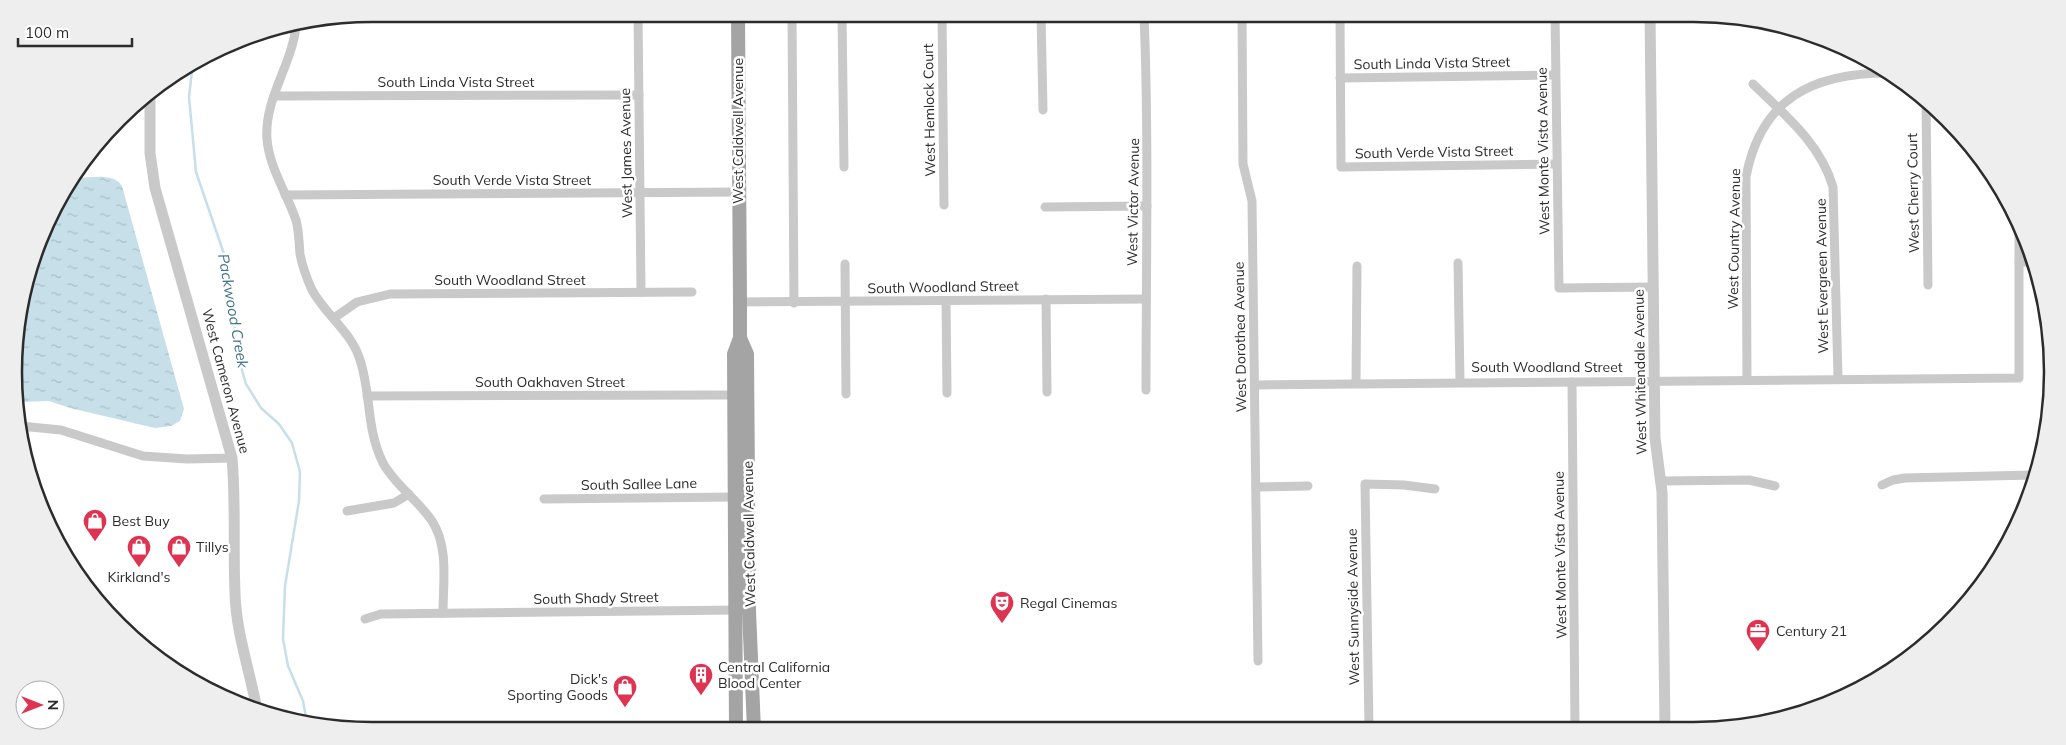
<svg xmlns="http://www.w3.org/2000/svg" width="2066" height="745" font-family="Mulish,sans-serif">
<defs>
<pattern id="water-ripples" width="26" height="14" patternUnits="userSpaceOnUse" patternTransform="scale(1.25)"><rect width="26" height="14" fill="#c6dfe9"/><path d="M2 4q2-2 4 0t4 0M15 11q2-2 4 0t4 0" fill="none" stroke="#aac0c8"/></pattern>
</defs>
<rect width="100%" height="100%" fill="#fff"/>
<path fill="url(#water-ripples)" d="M74,178C89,178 114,172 122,186L184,409L180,421L171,426L155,428L70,408L49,401L19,402L17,325L33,257L62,193Z"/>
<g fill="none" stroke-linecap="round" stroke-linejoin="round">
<path stroke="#c6dfe9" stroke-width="2.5" d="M193,62L189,97L196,172L224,254L233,295L236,350L246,384L261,408L279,424L292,443L300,472L299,501L285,586L283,639L288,666L303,701L307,723"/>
<g stroke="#c9c9c9" stroke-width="9">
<path d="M638,14L641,292"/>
<path d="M792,14L794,303"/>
<path d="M842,14L844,167"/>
<path d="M942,14L944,205"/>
<path d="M1041,14L1043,110"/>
<path d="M1144,14C1149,139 1146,265 1146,390"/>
<path d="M1242,14L1243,164L1252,201L1258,661"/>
<path d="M1340,14L1341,167L1556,164"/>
<path d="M1555,14L1559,288L1653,287"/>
<path d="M296,26C292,65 264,99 267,139C269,167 287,194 296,220C299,231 299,243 300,254C302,265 307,279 312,290C325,314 350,331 359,357C372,393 365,426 383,463C395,485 418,500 432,521C449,547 443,583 443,613"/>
<path d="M1340,78L1555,75"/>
<path d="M1753,84C1785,115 1820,143 1833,187L1838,378"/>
<path d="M274,96L639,95"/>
<path d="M1926,101L1928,285"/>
<path d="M285,195L739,192"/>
<path d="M1045,207L1147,206"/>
<path d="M2019,262H2034"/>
<path d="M1458,263L1460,382"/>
<path d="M845,264L846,394"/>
<path d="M1046,299L1047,392"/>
<path d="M946,301L947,393"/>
<path d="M740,302L1146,299"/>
<path d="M334,318L357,302L390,294L692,292"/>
<path d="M1747,379L1746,177C1761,98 1813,73 1888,73"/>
<path d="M1572,382L1575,729"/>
<path d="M1356,383L1357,266"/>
<path d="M1255,385L2019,378V225"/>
<path d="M367,396L734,395"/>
<path d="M20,426L61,430L143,456L187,459L232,458"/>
<path d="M1661,481L1749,480L1775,486"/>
<path d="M1882,485L1893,480L1905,478L2036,475"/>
<path d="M1256,487L1308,486"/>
<path d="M544,499L734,497"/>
<path d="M347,511L394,503L409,494"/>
<path d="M365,619L381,614L739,610"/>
<path d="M1369,729L1365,484L1404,485L1435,489"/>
</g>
<g stroke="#c9c9c9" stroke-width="11">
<path d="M1650,14L1655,438L1662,492L1665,728"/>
<path d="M150,93V153L155,188L232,458C236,503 233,548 235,593C236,633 250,671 257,710"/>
</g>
<g stroke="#a4a4a4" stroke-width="14">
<path d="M740,338L747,354L749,611L754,730"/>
<path d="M736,730L734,354L740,338V302L738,14"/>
</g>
</g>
<defs>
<symbol id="shop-pin" viewBox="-11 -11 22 30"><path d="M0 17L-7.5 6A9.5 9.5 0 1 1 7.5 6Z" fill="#de3351" stroke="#fff"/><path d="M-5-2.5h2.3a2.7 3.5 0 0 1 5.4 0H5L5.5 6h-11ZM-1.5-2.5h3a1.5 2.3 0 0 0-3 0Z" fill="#fff"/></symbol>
<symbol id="theatre-pin" viewBox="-11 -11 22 30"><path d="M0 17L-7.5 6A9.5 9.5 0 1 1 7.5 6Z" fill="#de3351" stroke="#fff"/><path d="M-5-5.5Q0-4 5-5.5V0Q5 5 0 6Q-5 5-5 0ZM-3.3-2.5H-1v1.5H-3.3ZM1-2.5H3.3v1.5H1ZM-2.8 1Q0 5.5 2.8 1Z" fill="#fff"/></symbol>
<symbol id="office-pin" viewBox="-11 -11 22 30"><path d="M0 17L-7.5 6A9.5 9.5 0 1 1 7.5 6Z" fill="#de3351" stroke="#fff"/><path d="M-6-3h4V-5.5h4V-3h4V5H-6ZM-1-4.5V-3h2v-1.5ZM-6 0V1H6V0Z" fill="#fff"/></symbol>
<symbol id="building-pin" viewBox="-11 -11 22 30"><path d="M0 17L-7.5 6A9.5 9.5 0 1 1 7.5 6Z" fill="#de3351" stroke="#fff"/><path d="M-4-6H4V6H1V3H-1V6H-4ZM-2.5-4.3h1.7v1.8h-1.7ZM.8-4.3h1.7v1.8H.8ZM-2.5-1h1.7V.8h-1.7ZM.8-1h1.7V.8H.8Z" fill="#fff"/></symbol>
</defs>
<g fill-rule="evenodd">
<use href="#shop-pin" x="81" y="507" width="28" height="38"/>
<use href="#shop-pin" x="125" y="533" width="28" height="38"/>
<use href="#shop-pin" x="165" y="533" width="28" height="38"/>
<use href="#theatre-pin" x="988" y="589" width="28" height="38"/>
<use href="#office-pin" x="1744" y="617" width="28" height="38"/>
<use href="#building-pin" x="687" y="661" width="28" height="38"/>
<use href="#shop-pin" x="611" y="673" width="28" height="38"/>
</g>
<g text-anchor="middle" stroke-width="5" stroke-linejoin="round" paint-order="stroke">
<g font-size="14" fill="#2c2c2c" stroke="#fff">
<text transform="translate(1432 63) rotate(-1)" y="5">South Linda Vista Street</text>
<text x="456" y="87">South Linda Vista Street</text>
<text transform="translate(929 110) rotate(-91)" y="5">West Hemlock Court</text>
<text transform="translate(738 131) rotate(-90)" y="5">West Caldwell Avenue</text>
<text transform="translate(1543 151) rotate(-91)" y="5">West Monte Vista Avenue</text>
<text transform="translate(1434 152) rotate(-1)" y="5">South Verde Vista Street</text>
<text transform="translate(626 153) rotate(-91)" y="5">West James Avenue</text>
<text x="512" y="185">South Verde Vista Street</text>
<text transform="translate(1913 193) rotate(-91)" y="5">West Cherry Court</text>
<text transform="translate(1133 202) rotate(-89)" y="5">West Victor Avenue</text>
<text transform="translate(1734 239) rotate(-89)" y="5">West Country Avenue</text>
<text transform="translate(1822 276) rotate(-91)" y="5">West Evergreen Avenue</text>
<text x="510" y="285">South Woodland Street</text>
<text transform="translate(943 287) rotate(-1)" y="5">South Woodland Street</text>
<text transform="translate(1240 337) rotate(-91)" y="5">West Dorothea Avenue</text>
<text x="1547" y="372">South Woodland Street</text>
<text transform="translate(1640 372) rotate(-91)" y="5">West Whitendale Avenue</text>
<text transform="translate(226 381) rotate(75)" y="5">West Cameron Avenue</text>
<text x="550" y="387">South Oakhaven Street</text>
<text transform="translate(639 484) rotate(-1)" y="5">South Sallee Lane</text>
<text transform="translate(749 534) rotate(-91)" y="5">West Caldwell Avenue</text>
<text transform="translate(1560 555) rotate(-91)" y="5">West Monte Vista Avenue</text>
<text transform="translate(596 598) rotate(-1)" y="5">South Shady Street</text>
<text transform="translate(1353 607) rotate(-91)" y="5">West Sunnyside Avenue</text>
</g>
<g font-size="14" fill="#2c2c2c" stroke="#fff" text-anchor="start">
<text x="112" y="526">Best Buy</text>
<text x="196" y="552">Tillys</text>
<text x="139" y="582" text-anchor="middle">Kirkland's</text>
<text x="1020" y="608">Regal Cinemas</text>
<text x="1776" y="636">Century 21</text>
<text x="718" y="672">Central California<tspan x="718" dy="16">Blood Center</tspan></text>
<text x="608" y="684" text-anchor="end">Dick's<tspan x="608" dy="16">Sporting Goods</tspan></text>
</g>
<g font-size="15" font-style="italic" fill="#3e748a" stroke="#fff">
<text transform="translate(233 311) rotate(80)" y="5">Packwood Creek</text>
</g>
</g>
<path d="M0 0H2066V745H0ZM372 22H1694A350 350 0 0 1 2044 372V372A350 350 0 0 1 1694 722H372A350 350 0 0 1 22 372V372A350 350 0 0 1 372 22Z" fill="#eee" fill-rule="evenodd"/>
<path fill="none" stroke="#2c2c2c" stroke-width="2.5" d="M372 22H1694A350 350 0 0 1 2044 372V372A350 350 0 0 1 1694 722H372A350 350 0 0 1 22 372V372A350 350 0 0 1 372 22Z"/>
<g transform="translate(40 705) rotate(90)"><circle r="24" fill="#ffffff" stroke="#ababab"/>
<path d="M0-4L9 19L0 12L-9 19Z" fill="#de3351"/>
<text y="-8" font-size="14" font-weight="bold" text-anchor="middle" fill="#2c2c2c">N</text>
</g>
<path d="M18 38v8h114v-8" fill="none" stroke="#2c2c2c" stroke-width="2.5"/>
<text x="25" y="38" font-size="15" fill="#2c2c2c" stroke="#ffffff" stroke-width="4" paint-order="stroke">100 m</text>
</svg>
